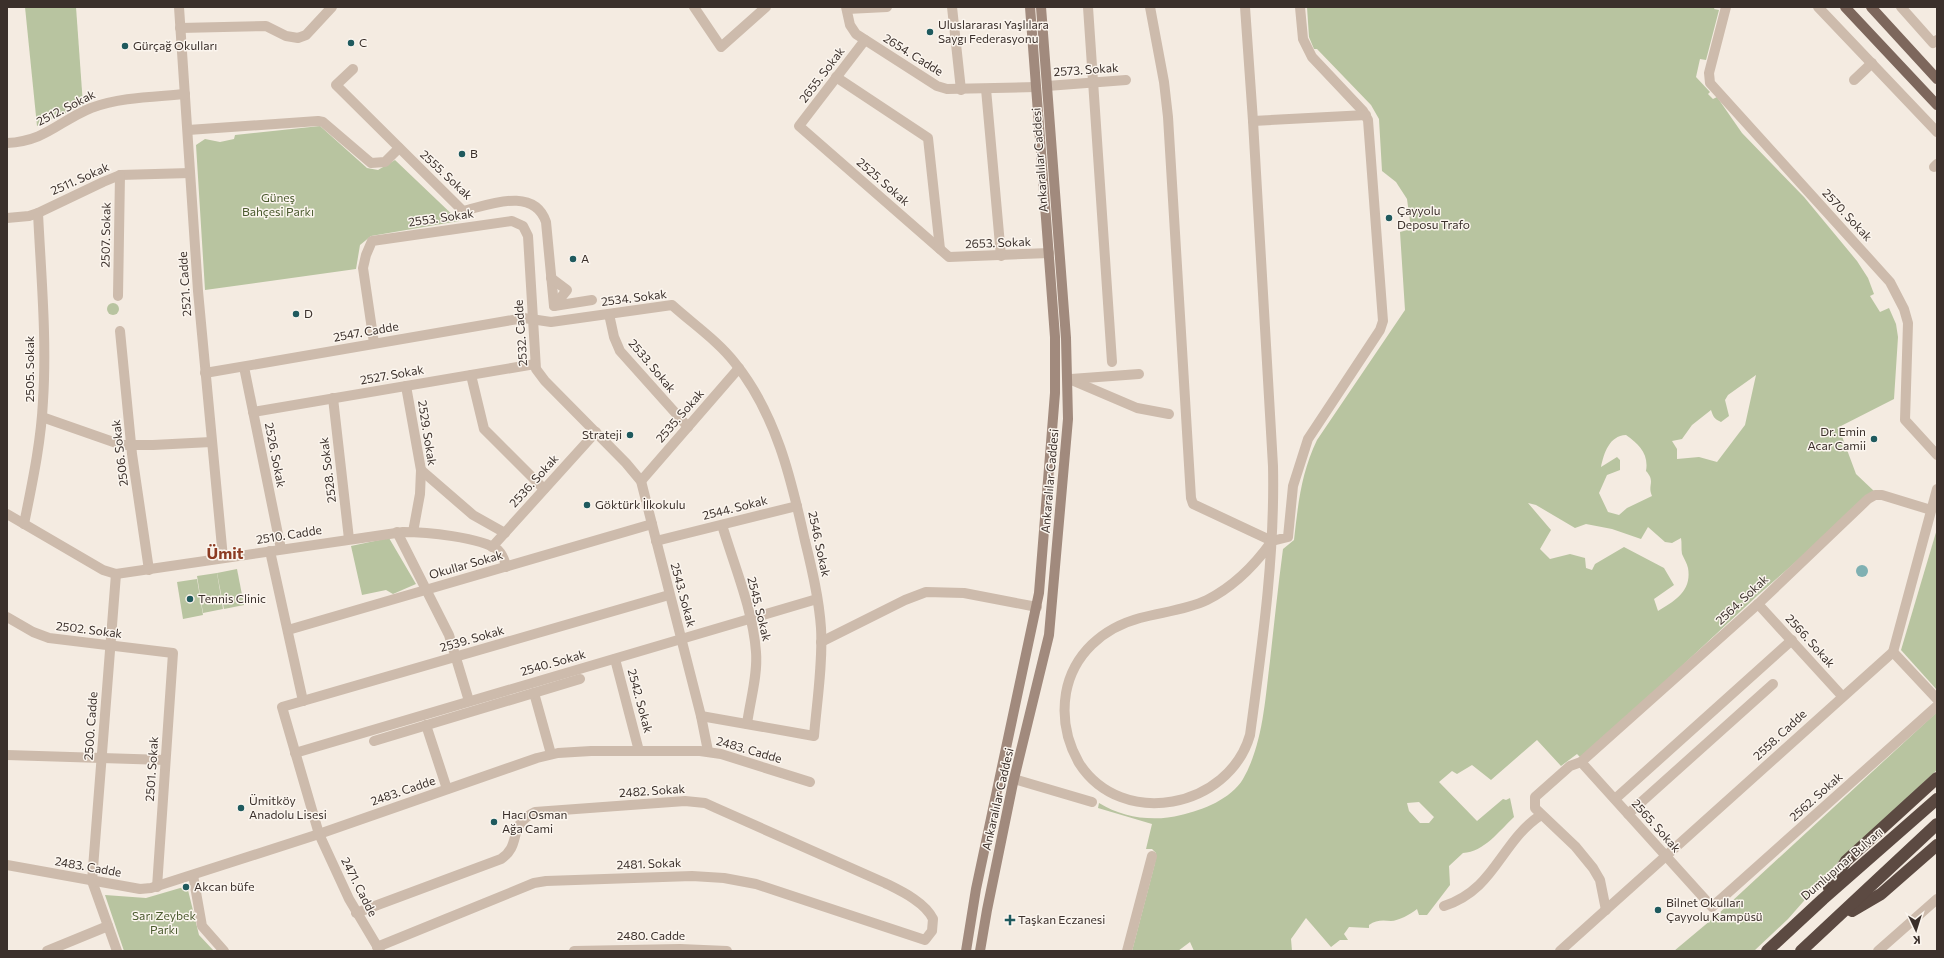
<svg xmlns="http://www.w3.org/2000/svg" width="1944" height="958" font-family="Commissioner,sans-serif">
<rect width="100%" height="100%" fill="#f4ebe1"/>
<g fill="#b8c4a0" fill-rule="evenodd">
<path d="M25,7H76L83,105L37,126Z"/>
<path d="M1307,7H1715L1714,9L1719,10L1706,60L1700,59L1696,77L1710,92L1708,94L1713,99L1717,97L1742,133L1804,197L1857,261L1868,278L1874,294L1870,296L1880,312L1889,308L1896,324L1898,337L1894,399L1837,428L1840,431L1856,474L1875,492L1758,595L1582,759L1577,754L1561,766L1537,740L1491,780L1472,765L1457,774L1452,771L1439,782L1477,821L1503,799L1506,800L1510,798L1514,817C1499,831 1484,852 1463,853L1449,866L1450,885L1427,915H1419L1417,909C1411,914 1398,921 1391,921C1382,920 1376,920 1369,925V928L1349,927L1344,934L1348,940H1340L1331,947L1306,918L1291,939L1292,951H1194L1190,942L1178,951H1132L1155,863L1156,853L1152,849H1146L1152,824L1098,808L1099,803C1123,818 1154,822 1181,815C1203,810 1231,799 1243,779C1263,744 1265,700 1270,661C1274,624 1278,587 1283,549L1294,540C1298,505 1301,473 1317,440L1405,310L1400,232L1411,229L1407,199L1396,182L1382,171L1379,119L1371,105L1317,49H1314L1309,37ZM1756,375L1745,425L1717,462L1699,457L1677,459V449L1672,441L1682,439L1692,425L1711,410C1713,416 1714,419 1721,422L1729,416L1725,400L1728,395ZM1626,435C1639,444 1649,454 1646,471C1656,482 1647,485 1652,496L1627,508L1619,515L1608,512L1599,493L1607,475L1620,470V460L1617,457L1601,467C1604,453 1609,436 1626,435ZM1528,503L1536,505L1575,528L1586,524L1612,529L1641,539L1648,527L1665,542L1672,543L1681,538C1682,543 1681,549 1682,554C1684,559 1687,563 1688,568C1692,591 1675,601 1658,611L1654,599L1674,585L1664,568L1624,547L1595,564L1592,570L1586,568L1585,558L1570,554L1550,559L1540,549L1551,530ZM1419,802L1434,817L1429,823H1420L1409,811L1407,803Z"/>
<path d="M320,126L367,168L378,170L395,160L459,221L371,236L360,245L356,269L205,290L196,145L205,139L220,142L234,139L235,135Z"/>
<circle cx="113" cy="309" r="6"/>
<path d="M1937,529V690L1901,650Z"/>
<path d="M389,538L416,584L393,594L386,590L362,595L351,546Z"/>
<path d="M237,569L244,605L224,609L217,573Z"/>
<path d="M217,573L223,609L203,613L197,576Z"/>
<path d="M197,579L203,615L183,619L177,582Z"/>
<path d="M1937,712V770L1839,861L1788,919L1754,951H1674L1717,915Z"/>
<path d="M187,886L199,935L214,951H124L105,895L146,898Z"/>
</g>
<circle fill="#7fb0b2" cx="1862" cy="571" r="6"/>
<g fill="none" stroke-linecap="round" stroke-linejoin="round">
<g stroke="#cdbbac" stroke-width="10">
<path d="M179,7L198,291L223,558"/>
<path d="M694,7L721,47L766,7"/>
<path d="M846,7L850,25L856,34L937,86L947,89L1036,87"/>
<path d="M952,7L961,90"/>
<path d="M1088,7L1112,362"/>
<path d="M1150,7L1164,82L1168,117L1191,498L1193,504L1272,541L1288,537L1293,486L1308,439L1380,330L1383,321L1368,120L1363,111L1312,57L1303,39L1300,7"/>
<path d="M1245,7L1253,121L1366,115"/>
<path d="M1726,7L1709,73L1710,83L1890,282L1904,309L1908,323L1905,420L1937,455"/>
<path d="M1818,7L1937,132"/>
<path d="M1901,7L1933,43L1937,40"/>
<path d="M847,9L887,7"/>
<path d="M180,28L266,26L286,36L298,38L306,35L332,7"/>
<path d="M865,40L799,126L949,257L1049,253"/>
<path d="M353,69L336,85L463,211C489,205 534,186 546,222L554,306"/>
<path d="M836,77L928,138L940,249"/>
<path d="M1854,80L1872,63"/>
<path d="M1047,86L1126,80"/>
<path d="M986,89L1001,256"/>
<path d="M1253,121L1273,466C1275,557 1262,646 1250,735C1229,808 1122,830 1079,763C1067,742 1062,717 1066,693C1073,654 1103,628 1140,618C1162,612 1186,610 1207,600C1233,587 1255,565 1272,541"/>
<path d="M188,130L318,121L323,122L371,163L385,162L399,148"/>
<path d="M7,143C46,141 59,121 91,108C121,97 154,97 185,94"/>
<path d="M1934,167L1937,164"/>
<path d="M7,218L29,216L38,213L103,182L120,175L190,173"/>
<path d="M551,278L567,290L554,306L592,300"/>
<path d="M118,296L120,175"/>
<path d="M609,314L614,337L620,351L688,427"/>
<path d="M120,331L132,454L149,570"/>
<path d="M374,343L363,268L366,255L372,241L512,221L523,226L528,236L536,369L545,381L626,463L641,481L701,716L708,751"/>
<path d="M244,367L281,549"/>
<path d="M205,373L524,318L551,322L672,305C693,324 718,341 735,363C776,414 791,478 805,541C812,569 819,598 821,628C823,663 817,701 814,736L701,716"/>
<path d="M471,375L484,429L544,489"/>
<path d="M1069,379L1137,408L1169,414"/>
<path d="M1071,379L1139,374"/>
<path d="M406,386L421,470L420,494L413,532"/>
<path d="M333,398L349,539"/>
<path d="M253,412L535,364"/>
<path d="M42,417L122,445H153L211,442"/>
<path d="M421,470L473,515L505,533"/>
<path d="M641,481L739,368"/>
<path d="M7,514L103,570L116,574L403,532C425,532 481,537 498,550C503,555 505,561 506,567"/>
<path d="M24,524C32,484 41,443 43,401C47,339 41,275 38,213"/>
<path d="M722,525C734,565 753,610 756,652C758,675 750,701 747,724"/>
<path d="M397,532L449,635L469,701"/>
<path d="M656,541L797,506"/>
<path d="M492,547L596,432"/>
<path d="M270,551L303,701"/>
<path d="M116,574L92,881L117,951"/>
<path d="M1758,604L1842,696"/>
<path d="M7,617L33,632L49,638L173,653L157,887"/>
<path d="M288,630L652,524"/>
<path d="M821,642L905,600L926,592L964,593L1037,607"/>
<path d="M1893,652L1937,699"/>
<path d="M615,659L639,751"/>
<path d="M534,693L551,754"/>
<path d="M426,725L447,789"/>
<path d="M374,741L580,679"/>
<path d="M295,753L817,599"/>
<path d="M7,755L165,760"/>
<path d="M1581,762L1712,907L1937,706"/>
<path d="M1014,779L1092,802"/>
<path d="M1615,799L1792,640"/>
<path d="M1628,814L1773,684"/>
<path d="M7,865L140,889L151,888L319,834L537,758L558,753L591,751H700L721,754L810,782"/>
<path d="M193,875L202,926L224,951"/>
<path d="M1444,906C1496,889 1500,842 1541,815"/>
<path d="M1606,910L1600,880L1593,868L1575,846L1535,808V797L1570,766L1581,762L1758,604L1868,499L1875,495H1882L1931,510"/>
<path d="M356,913L501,859C523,844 506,826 535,812L685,801L705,803L716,808L885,883C901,891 925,902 933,919L932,931L925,940L756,884L724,878L692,876L546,881L534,883L377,947"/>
<path d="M47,951L108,926"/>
<path d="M380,951L349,899L319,834L282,707L669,595"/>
<path d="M574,951L680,949L727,951"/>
<path d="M1127,951L1152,856"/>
<path d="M1560,951L1893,652L1937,489"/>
<path d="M1878,951L1937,899"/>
</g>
<g stroke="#a18a7d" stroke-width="10">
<path d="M966,951L976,889L1039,593L1055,393V337L1030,7"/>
<path d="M980,951L987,910L1013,783L1049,635L1068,419L1066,338L1041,7"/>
</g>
<g stroke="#7d675c" stroke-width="10">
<path d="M1845,7L1937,105"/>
<path d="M1871,7L1937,79"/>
</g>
<g stroke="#5c4a42" stroke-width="12">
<path d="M1829,888L1846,861L1937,778"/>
<path d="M1852,911L1881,894L1937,845"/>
<path d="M1767,951L1823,899L1937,799"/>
<path d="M1801,951L1937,824"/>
</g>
</g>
<g fill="#1f5a5e" stroke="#fbf5ee" stroke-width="1.5">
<circle cx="930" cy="32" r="4"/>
<circle cx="351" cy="43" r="4"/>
<circle cx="125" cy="46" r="4"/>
<circle cx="462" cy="154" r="4"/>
<circle cx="1389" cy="218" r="4"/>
<circle cx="573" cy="259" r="4"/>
<circle cx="296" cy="314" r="4"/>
<circle cx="630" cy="435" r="4"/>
<circle cx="1874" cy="439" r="4"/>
<circle cx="587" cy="505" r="4"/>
<circle cx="190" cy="599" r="4"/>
<circle cx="241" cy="808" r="4"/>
<circle cx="494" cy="822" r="4"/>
<circle cx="186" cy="887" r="4"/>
<circle cx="1658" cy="910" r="4"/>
<path d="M1008 914h4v4h4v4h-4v4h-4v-4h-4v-4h4z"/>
</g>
<g text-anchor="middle" stroke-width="3" stroke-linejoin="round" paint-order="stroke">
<g font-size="12" fill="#3b302b" stroke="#fbf5ee" text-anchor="start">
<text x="938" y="29">Uluslararası Yaşlılara<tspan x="938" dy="14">Saygı Federasyonu</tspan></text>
<text x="359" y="47">C</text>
<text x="133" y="50">Gürçağ Okulları</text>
<text x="470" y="158">B</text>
<text x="1397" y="215">Çayyolu<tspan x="1397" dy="14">Deposu Trafo</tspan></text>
<text x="581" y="263">A</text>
<text x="304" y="318">D</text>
<text x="1866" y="436" text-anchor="end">Dr. Emin<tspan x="1866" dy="14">Acar Camii</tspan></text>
<text x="622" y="439" text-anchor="end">Strateji</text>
<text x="595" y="509">Göktürk İlkokulu</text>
<text x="198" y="603">Tennis Clinic</text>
<text x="249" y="805">Ümitköy<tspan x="249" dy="14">Anadolu Lisesi</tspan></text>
<text x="502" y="819">Hacı Osman<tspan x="502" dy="14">Ağa Cami</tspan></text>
<text x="194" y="891">Akcan büfe</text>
<text x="1666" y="907">Bilnet Okulları<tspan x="1666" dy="14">Çayyolu Kampüsü</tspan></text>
<text x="1018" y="924">Taşkan Eczanesi</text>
</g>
<g font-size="12" fill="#3b302b" stroke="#fbf5ee">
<text transform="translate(913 55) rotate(32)" y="4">2654. Cadde</text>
<text transform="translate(1086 70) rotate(-4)" y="4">2573. Sokak</text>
<text transform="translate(822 75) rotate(-53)" y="4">2655. Sokak</text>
<text transform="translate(66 108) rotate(-27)" y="4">2512. Sokak</text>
<text transform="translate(1040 160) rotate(-94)" y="4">Ankaralılar Caddesi</text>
<text transform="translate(446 175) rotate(43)" y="4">2555. Sokak</text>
<text transform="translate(80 179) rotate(-24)" y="4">2511. Sokak</text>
<text transform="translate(883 182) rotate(41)" y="4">2525. Sokak</text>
<text transform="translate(1847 215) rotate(47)" y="4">2570. Sokak</text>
<text transform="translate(441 218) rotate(-8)" y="4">2553. Sokak</text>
<text transform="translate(106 235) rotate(-89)" y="4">2507. Sokak</text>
<text transform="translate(998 243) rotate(-2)" y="4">2653. Sokak</text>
<text transform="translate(185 284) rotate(-94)" y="4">2521. Cadde</text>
<text transform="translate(634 298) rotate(-7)" y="4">2534. Sokak</text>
<text transform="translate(366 332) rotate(-10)" y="4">2547. Cadde</text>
<text transform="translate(521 333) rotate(-94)" y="4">2532. Cadde</text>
<text transform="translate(652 366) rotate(50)" y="4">2533. Sokak</text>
<text transform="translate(30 369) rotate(-90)" y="4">2505. Sokak</text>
<text transform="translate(392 375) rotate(-10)" y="4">2527. Sokak</text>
<text transform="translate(680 416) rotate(-49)" y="4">2535. Sokak</text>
<text transform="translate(427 433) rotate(81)" y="4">2529. Sokak</text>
<text transform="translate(120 453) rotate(-97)" y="4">2506. Sokak</text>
<text transform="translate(275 455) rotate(79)" y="4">2526. Sokak</text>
<text transform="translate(328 470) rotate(-97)" y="4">2528. Sokak</text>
<text transform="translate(534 481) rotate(-48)" y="4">2536. Sokak</text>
<text transform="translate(1050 481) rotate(-85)" y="4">Ankaralılar Caddesi</text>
<text transform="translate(735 508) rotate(-14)" y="4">2544. Sokak</text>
<text transform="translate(289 535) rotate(-9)" y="4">2510. Cadde</text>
<text transform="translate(819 544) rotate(78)" y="4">2546. Sokak</text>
<text transform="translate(466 565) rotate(-16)" y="4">Okullar Sokak</text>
<text transform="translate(683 595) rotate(75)" y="4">2543. Sokak</text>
<text transform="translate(1742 600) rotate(-43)" y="4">2564. Sokak</text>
<text transform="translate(759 609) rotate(76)" y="4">2545. Sokak</text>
<text transform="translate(89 630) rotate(7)" y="4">2502. Sokak</text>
<text transform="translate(472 639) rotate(-16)" y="4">2539. Sokak</text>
<text transform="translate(1810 641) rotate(48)" y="4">2566. Sokak</text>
<text transform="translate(553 663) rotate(-16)" y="4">2540. Sokak</text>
<text transform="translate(640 701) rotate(75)" y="4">2542. Sokak</text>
<text transform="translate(91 726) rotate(-86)" y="4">2500. Cadde</text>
<text transform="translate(1780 735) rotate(-43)" y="4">2558. Cadde</text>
<text transform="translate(749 750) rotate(16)" y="4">2483. Cadde</text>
<text transform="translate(152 769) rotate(-86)" y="4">2501. Sokak</text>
<text transform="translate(403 791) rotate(-19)" y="4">2483. Cadde</text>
<text transform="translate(652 791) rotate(-4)" y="4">2482. Sokak</text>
<text transform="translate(1816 797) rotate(-42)" y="4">2562. Sokak</text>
<text transform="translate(998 799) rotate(-77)" y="4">Ankaralılar Caddesi</text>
<text transform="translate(1656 826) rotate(48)" y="4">2565. Sokak</text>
<text transform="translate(649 864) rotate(-2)" y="4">2481. Sokak</text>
<text transform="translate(1842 864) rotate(-41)" y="4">Dumlupınar Bulvarı</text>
<text transform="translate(88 867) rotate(10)" y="4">2483. Cadde</text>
<text transform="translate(359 887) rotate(63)" y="4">2471. Cadde</text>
<text x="651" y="940">2480. Cadde</text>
</g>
<g font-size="12" fill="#4a5a2e" stroke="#fbf5ee">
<text x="278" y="202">Güneş<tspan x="278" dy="14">Bahçesi Parkı</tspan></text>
<text x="164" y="920">Sarı Zeybek<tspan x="164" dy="14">Parkı</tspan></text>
</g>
<g font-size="16" font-weight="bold" fill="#8c3b22" stroke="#fbf5ee">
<text x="225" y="559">Ümit</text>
</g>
</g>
<rect width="1944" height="958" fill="none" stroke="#3b302b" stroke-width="16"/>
<g transform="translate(1916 930) rotate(176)" stroke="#fbf5ee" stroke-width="3" paint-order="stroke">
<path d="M0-3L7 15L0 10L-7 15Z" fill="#3b302b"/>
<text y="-6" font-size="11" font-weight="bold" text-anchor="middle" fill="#3b302b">K</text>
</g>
</svg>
